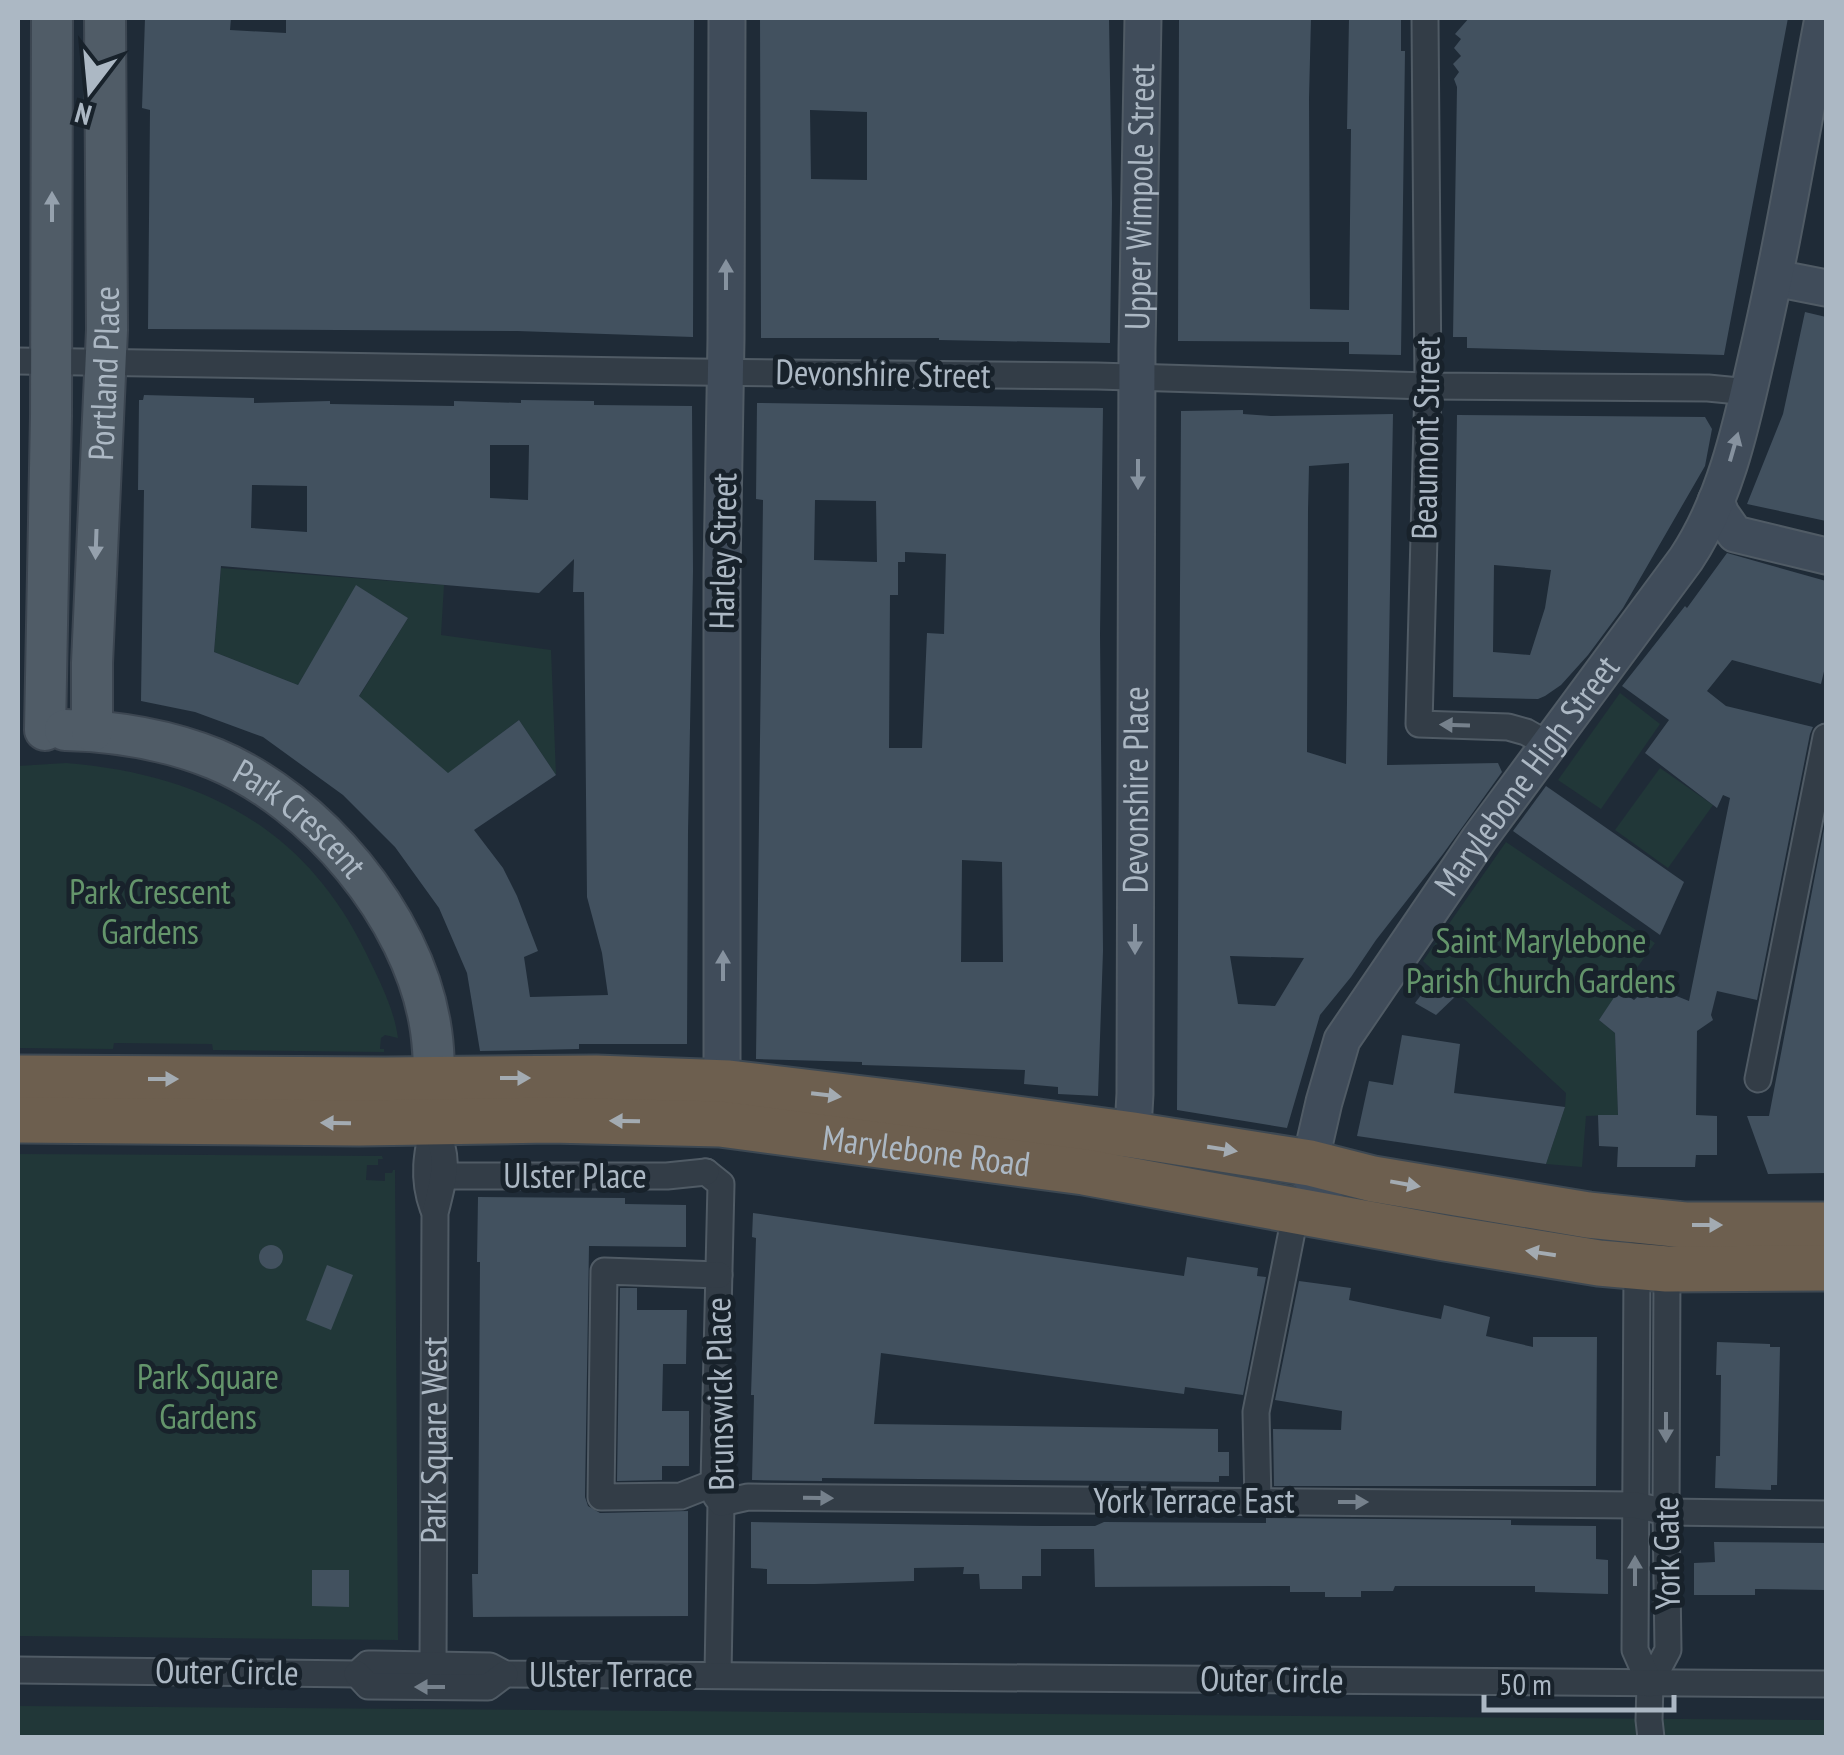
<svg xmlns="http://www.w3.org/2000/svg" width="1844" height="1755" font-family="'PT Sans Narrow',sans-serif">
<rect width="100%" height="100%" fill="#1f2b37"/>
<g fill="#213738">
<path d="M221,568L444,585L441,635L551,650L556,775L519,720L432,786L352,708L408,618L357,586L298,685L214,652Z"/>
<path d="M1620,693L1660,724L1601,809L1558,780Z"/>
<path d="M66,763C201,774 305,827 366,953C379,980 394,1008 398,1038L385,1035L381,1038L380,1049H384V1052L213,1050L212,1044L114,1043L113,1049L18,1048V766Z"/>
<path d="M1660,768L1713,805L1668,868L1615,830Z"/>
<path d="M1506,842L1655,943L1599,1020L1615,1033L1618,1115L1586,1116L1582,1167L1546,1164L1565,1107L1566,1093L1423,961Z"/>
<path d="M18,1154L382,1156L383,1159H378V1165H367L366,1180L385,1181V1173H392L393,1170H395L398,1640L18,1636Z"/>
<path d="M18,1706L1826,1720V1738H18Z"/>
</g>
<g fill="#42515f" fill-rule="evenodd">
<path d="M145,18H231L230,30L286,33V18H694L693,337L517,331L148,329L150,110L142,108Z"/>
<path d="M760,18H1109L1112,203L1110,343L939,340V338H761ZM810,110L867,112V180L811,179Z"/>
<path d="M1179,18H1311L1309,98L1310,309L1349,310L1351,129H1347L1349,18H1401V51H1405L1401,355L1349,354V342L1178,341Z"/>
<path d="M1469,18H1788L1724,355L1467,348V337H1453L1457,87L1454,79L1459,72L1453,64L1461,56L1454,48L1461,39L1455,34Z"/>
<path d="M1805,312L1826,317V521L1747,504L1783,414Z"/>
<path d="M144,395L254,398V403L330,401V404L454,406V401L521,403V400L594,401V405L692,406L693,571L688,832L687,1044H579V1049L480,1051L467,973L439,908L395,847L343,795L263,737L195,712L141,701L144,490H138L139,400H143ZM490,445H529L528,500L490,498ZM252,485L307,486V532L251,528ZM574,559L573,592H584L587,897L602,953L608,995L530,997L524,957L538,951L517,896L503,868L474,830L556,775L519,720L448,773L359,696L408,618L356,585L298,685L214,652L221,566L539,593Z"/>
<path d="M757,403L1103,408L1100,635L1103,951L1098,1096L1058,1094V1087L1024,1084L1025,1070L862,1065V1062L756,1059L763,500L756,499ZM815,500L876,501L877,562L814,560ZM905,552L946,554L944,634L927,633L922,748H889L890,595H898V562H905ZM962,860L1002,862L1003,962H961Z"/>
<path d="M1243,410V414L1271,416L1393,414L1387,765L1498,763L1502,772L1443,854L1376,940L1351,977L1320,1015L1287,1128L1177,1110L1181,411ZM1349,463L1347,702L1346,764L1307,752L1308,510L1309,466ZM1230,956L1304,958L1275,1006L1238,1004Z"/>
<path d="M1457,415L1705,417L1712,429L1705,466L1623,608L1588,655L1561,685L1545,696L1538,699L1453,697ZM1494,565L1551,570L1545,608L1530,655L1493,652Z"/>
<path d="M1727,553L1826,581V663L1821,684L1732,660L1707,691L1726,706L1813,727L1810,734L1757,1000L1717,991L1711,1015L1713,1020L1697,1031L1696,1115L1717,1116V1155H1696L1695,1167H1617L1618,1147L1599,1146L1598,1115H1618L1615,1033L1599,1020L1619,990L1634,1000L1646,989L1654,987L1689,1001L1730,798L1723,795L1717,808L1645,753L1669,720L1622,686L1685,606L1687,608Z"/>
<path d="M1546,786L1684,882L1660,935L1513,831Z"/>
<path d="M1826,818V1173L1768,1174L1747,1116H1769Z"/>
<path d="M1437,974L1458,994L1436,1015L1415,1003Z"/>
<path d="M1402,1035L1460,1044L1454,1093L1565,1107L1546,1164L1357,1136L1369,1081L1393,1085Z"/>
<path d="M478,1197L625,1198V1204L686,1205V1247L589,1246L585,1497L588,1506L600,1513L688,1511V1616L473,1617L472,1574H478L480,1262H477Z"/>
<path d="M753,1213L1184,1276L1187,1257L1258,1268L1257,1276L1266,1277L1243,1395L1185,1387L1184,1394L881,1353L874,1424L1218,1429V1452H1229V1476H1219V1482L822,1478V1481L752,1480L754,1395H751L756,1238L752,1237Z"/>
<circle cx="271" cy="1257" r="12"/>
<path d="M327,1265L353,1275L331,1330L306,1320Z"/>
<path d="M1299,1281L1351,1288L1349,1300L1441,1319L1444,1305L1490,1317L1486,1336L1533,1347V1337H1597L1596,1486H1274L1273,1429L1341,1430L1342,1411L1275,1400Z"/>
<path d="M620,1288H637V1310H687L686,1364H663L662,1411H689V1466H662V1480L617,1481Z"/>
<path d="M1717,1342L1770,1344V1347H1780L1777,1485H1771V1490L1715,1488L1716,1456H1720L1721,1375H1716Z"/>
<path d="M1266,1518L1511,1520V1525L1596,1526V1559L1608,1560V1594L1535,1592V1586H1395L1393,1591H1361V1597H1325V1592H1290V1586L1095,1587L1094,1549H1041V1576H1022V1589H980L979,1574H963L964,1567L914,1568V1581L815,1584H767V1569L751,1568V1522L1042,1526H1095L1104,1522L1266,1523Z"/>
<path d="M1714,1542L1826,1543V1590L1755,1589V1595H1694V1563L1715,1562Z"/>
<path d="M312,1570H349V1607L312,1606Z"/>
</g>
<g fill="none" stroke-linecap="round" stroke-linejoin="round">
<defs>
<g id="street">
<path d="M1425,18L1428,386L1419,724L1508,727L1526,732L1549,745"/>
<path d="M18,361L695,372L1097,376L1428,386L1708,388L1749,392"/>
<path d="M1758,1079L1826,737"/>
<path d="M706,1172L721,1184L714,1483L716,1496L721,1503L718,1675"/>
<path d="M444,1176H667L706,1172"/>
<path d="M433,1208C422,1178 427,1153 434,1122"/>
<path d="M1628,1228C1650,1235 1664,1246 1667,1269L1666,1512L1668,1650L1650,1684L1649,1720L1651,1738"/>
<path d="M1637,1268L1635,1650L1650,1684"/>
<path d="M714,1483L681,1496L601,1497L604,1271L719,1275"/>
<path d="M1258,1502L1256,1412L1296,1211"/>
<path d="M721,1503L748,1497L1635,1505L1666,1512L1826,1514"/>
<path id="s1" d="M433,1665L435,1213C445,1172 450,1162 434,1122"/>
<path d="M18,1670L357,1674L368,1664H375L490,1666L505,1674L1826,1684"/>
<path d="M357,1674L368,1686L488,1687L505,1674"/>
</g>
<g id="secondary">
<path d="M727,18L726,339L722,572V1064L729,1083L745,1101"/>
<path d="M1775,278L1826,288"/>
<path d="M1716,501L1721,514L1735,534L1826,556"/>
<path id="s2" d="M1123,1159L1132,1145L1135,1094L1137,349L1143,18"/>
<path id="s3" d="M1351,1219L1334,1212L1319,1197L1311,1177L1310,1163L1324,1102L1342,1040L1479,839L1686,559C1724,502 1740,431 1755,364C1782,250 1801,133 1823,18"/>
</g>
<g id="primary">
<path d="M45,730L51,416L52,18"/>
<path id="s4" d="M65,730C116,731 168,740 215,759C316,801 412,916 430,1024C435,1052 434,1080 434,1108"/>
<path id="s5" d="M92,731V663L107,330L105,18"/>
</g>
<g id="highway">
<path d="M18,1078L385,1080L596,1078L729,1083L913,1105L1133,1135L1310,1163L1373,1179L1588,1215L1685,1225H1826"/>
<path id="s6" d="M18,1120L359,1123L550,1120L720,1124L1084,1172L1445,1238L1599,1263L1667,1269L1826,1268"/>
</g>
</defs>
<use href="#street" stroke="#505b65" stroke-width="29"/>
<use href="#secondary" stroke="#505b65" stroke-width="39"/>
<use href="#primary" stroke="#3c4651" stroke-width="44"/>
<use href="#highway" stroke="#3d4852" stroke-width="49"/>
<use href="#street" stroke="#333d47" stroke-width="25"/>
<use href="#secondary" stroke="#404c5a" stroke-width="35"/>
<use href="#primary" stroke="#505c67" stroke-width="40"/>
<use href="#highway" stroke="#6d5f4f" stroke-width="45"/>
</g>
<defs><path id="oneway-solid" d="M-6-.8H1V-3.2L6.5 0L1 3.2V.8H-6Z" transform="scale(2.5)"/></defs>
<g fill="#95a1ad">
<use href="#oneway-solid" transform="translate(52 207) rotate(-90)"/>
<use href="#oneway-solid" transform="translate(96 544) rotate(92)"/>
</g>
<g fill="#86929f">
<use href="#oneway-solid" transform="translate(726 275) rotate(-90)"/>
<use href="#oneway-solid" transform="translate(1734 447) rotate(-74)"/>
<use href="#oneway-solid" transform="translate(1138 474) rotate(90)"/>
<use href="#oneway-solid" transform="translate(1135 939) rotate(90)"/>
<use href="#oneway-solid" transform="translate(723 966) rotate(-90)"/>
</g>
<g fill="#76818c">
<use href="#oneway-solid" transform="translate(1455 725) rotate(-178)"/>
<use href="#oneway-solid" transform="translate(1666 1427) rotate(90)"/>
<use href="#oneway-solid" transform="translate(818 1498) rotate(1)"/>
<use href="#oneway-solid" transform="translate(1353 1502)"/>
<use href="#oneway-solid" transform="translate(1635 1571) rotate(-90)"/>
<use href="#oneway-solid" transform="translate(430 1687) rotate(-180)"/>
</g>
<g fill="#a3abb2">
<use href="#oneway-solid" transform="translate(515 1078)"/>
<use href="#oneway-solid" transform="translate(163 1079)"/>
<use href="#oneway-solid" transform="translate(826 1095) rotate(7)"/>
<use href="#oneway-solid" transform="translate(625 1121) rotate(-179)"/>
<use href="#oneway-solid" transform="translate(336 1123) rotate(-179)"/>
<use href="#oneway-solid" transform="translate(1222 1149) rotate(9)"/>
<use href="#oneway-solid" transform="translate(1405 1184) rotate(10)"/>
<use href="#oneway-solid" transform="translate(1707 1225)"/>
<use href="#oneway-solid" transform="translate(1541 1253) rotate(-171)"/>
</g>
<g text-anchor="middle" stroke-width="10" stroke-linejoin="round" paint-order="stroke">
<g font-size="35" fill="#acb8c4" stroke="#18222b">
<text dy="12" stroke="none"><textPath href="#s2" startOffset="965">Upper Wimpole Street</textPath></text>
<text dy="12" stroke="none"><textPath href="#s5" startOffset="358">Portland Place</textPath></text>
<text transform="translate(883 374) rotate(1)" y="12">Devonshire Street</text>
<text transform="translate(1426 438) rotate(-89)" y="12">Beaumont Street</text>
<text transform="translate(723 551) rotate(-89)" y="12">Harley Street</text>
<text dy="12" stroke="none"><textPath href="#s3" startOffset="525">Marylebone High Street</textPath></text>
<text dy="12" stroke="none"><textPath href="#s2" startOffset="372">Devonshire Place</textPath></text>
<text dy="12" stroke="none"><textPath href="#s4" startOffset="258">Park Crescent</textPath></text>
<text dy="12" stroke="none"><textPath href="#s6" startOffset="910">Marylebone Road</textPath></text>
<text x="575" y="1188">Ulster Place</text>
<text transform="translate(720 1394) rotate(-91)" y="12">Brunswick Place</text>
<text dy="12" stroke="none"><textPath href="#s1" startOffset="225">Park Square West</textPath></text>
<text x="1194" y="1513">York Terrace East</text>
<text transform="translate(1667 1553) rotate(-91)" y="12">York Gate</text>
<text transform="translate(227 1672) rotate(1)" y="12">Outer Circle</text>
<text x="611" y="1687">Ulster Terrace</text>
<text transform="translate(1272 1680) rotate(1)" y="12">Outer Circle</text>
</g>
<g font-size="35" fill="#64956b" stroke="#18222b">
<text x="150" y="904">Park Crescent<tspan x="150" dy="40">Gardens</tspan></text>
<text x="1541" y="953">Saint Marylebone<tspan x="1541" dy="40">Parish Church Gardens</tspan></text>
<text x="208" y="1389">Park Square<tspan x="208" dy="40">Gardens</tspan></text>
</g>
</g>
<rect width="1844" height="1755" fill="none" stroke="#acb8c4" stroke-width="40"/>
<g transform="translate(90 90) rotate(196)" stroke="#18222b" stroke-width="8" paint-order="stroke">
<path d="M0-8L18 38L0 25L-18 38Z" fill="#acb8c4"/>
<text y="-15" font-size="28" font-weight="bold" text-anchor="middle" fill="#acb8c4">N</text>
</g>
<path d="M1484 1695v15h190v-15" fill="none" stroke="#acb8c4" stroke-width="5"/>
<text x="1499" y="1695" font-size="30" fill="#acb8c4" stroke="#18222b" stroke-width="8" paint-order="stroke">50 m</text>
</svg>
